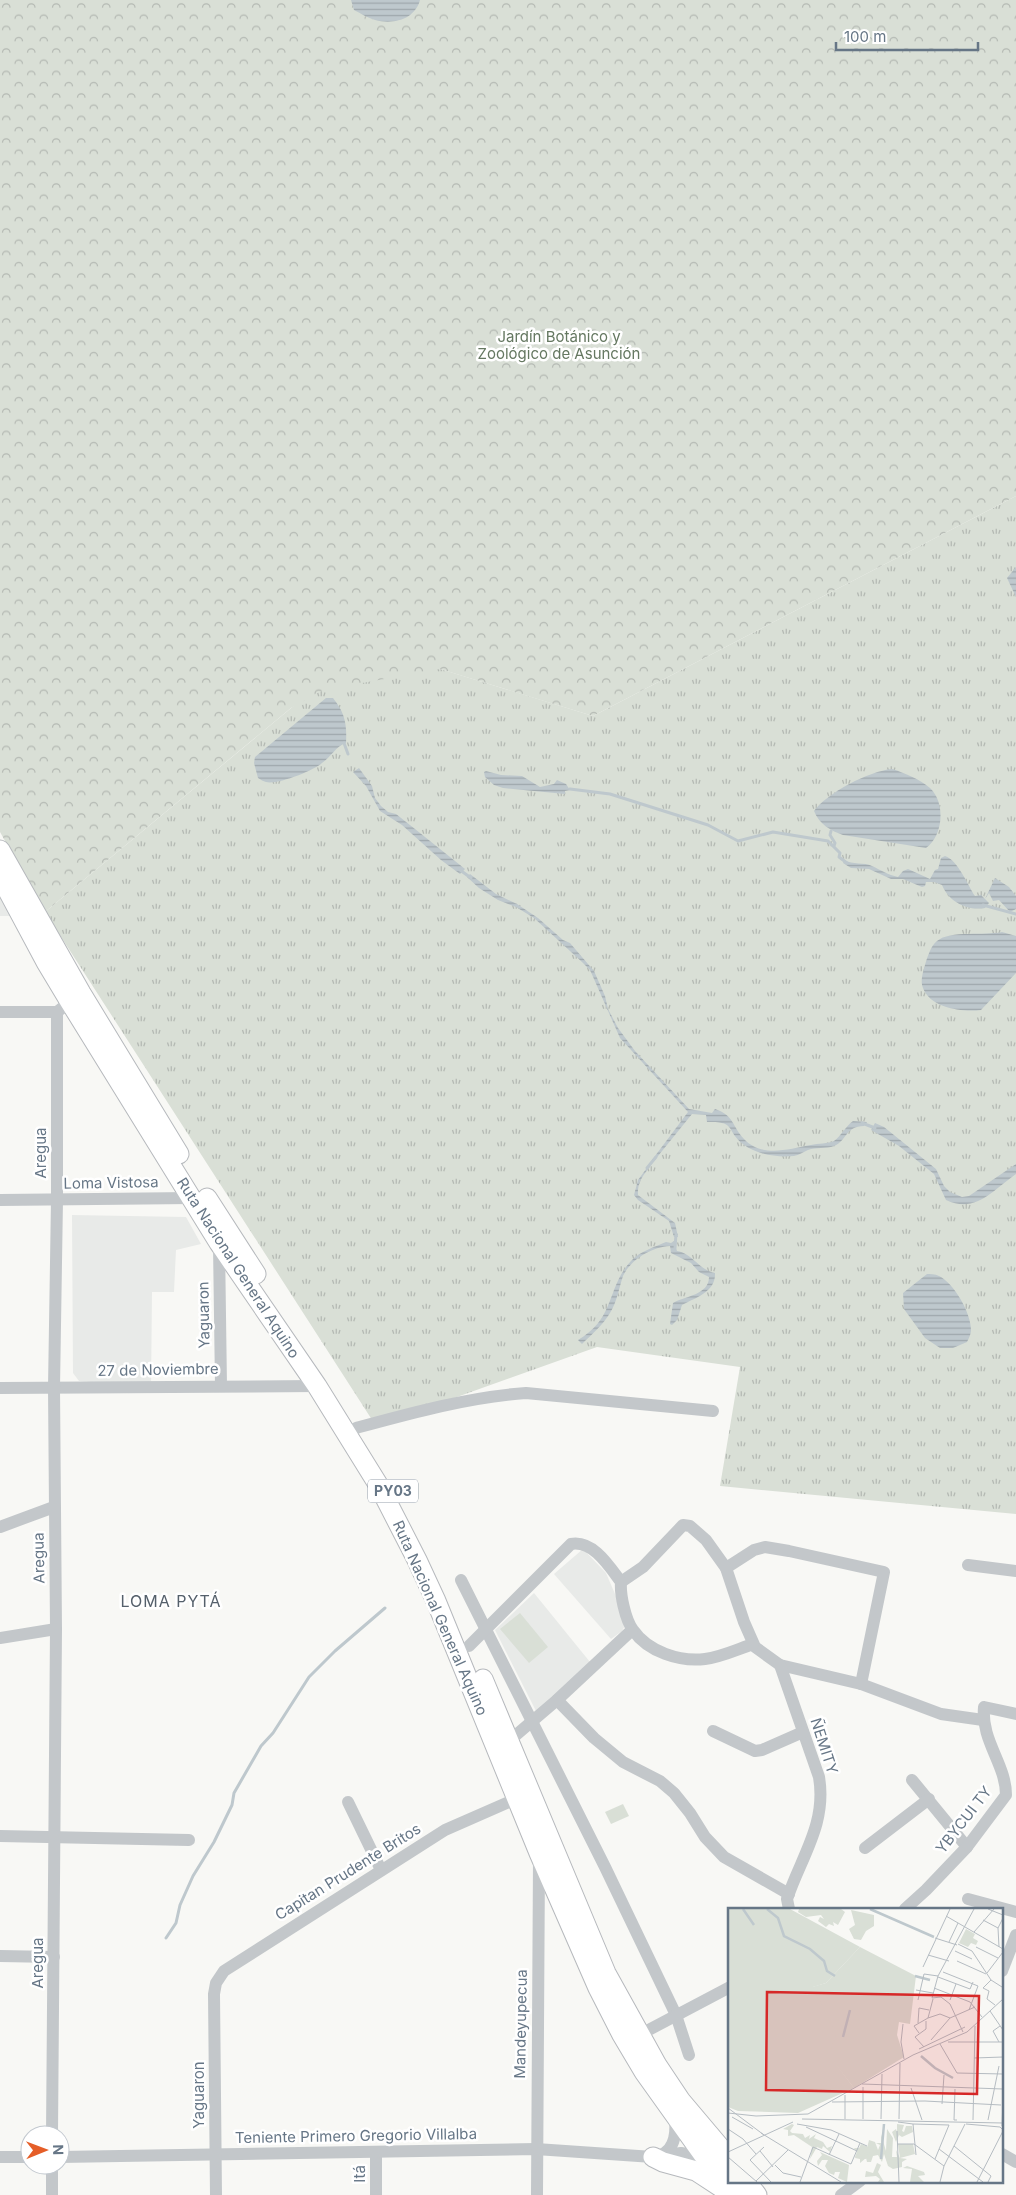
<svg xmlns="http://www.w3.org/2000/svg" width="1016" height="2195" font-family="Inter,sans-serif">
<defs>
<pattern id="grass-tufts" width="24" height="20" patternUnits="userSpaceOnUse" patternTransform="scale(1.25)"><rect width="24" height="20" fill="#d9dfd6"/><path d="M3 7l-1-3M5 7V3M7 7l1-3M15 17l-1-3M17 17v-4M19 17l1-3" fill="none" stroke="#b4b9b3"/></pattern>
<pattern id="park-crowns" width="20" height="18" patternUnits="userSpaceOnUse" patternTransform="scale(1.25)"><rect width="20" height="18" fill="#d9dfd6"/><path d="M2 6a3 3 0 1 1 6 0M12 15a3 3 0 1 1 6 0" fill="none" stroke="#b4b9b3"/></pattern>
<pattern id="water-rules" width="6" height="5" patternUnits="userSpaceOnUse" patternTransform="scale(1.25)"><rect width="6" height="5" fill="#bec8cd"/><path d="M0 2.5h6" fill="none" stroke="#9ea7ac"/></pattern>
</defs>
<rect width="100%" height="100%" fill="#f8f8f5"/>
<g fill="#e8eae8">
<path d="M0,886L16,916H0Z"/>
<path d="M72,1215L186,1217L201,1244L176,1250L174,1292H152L151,1387L79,1381L73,1373Z"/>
<path d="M583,1549L606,1573L627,1622L622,1631L611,1639L554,1574Z"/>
<path d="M534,1593L590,1662L537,1713L495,1630Z"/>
</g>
<path fill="url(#grass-tufts)" d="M1016,496V1514L720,1486L740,1367L597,1347L376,1426L45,912L366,646L593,716Z"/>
<path fill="url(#park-crowns)" d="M0,0H1016V496L593,716L440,669L323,690L291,708L45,912L0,832Z"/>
<g fill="#d9dfd6">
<path d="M520,1613L548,1647L529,1663L500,1629Z"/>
<path d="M623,1804L629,1816L611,1824L605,1812Z"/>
</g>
<g fill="url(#water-rules)">
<path d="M351,0H420C415,19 394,25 375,20C368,18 360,13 354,10Z"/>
<path d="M1016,567V597L1007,578Z"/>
<path d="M326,698H333C345,713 347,724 346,743C336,746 331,757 322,763C313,771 277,785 266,782C263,781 261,780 258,778L254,763L255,757Z"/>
<path d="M359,768L372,786L375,798L381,806L388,812L396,814L415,829L465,869L460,874L441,860L402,825L380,811L366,786L353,772Z"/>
<path d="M892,769C905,773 919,779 930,788C946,803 943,836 926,848L843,835C831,831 819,824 814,811C827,793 869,771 892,769Z"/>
<path d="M486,771L501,775L522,776L540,787L554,784L557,780L566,784L570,790L565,791V794L503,788L494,785L485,777L484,772Z"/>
<path d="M945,856C958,860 968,886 975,896L981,895L985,899L995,878L1009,887L1016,896V909L1010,912L999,900L993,901L989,893L985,899L989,903L985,908C967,911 949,902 942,885L934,882H926L925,886L922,887L903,879H891L869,869L851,868L843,863L844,860C853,865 864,862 872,866C881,870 888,875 898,877L903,871L908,869L930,879L935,870L938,869L941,858Z"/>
<path d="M470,874L496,894L517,904L538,918L563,940L570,943L594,971L605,996L608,1009L618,1028L635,1051L689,1109L712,1113L715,1109C734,1115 732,1126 744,1139C762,1158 788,1149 811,1145C818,1143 828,1144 834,1141C841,1136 846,1126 853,1121L867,1122L864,1126C845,1126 847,1141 834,1146C826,1149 816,1147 808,1150C803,1152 799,1155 794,1156C777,1158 755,1154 743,1144C725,1130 737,1121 707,1122L706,1115L692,1114L654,1161L652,1160L688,1112L620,1038L590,970L582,962L534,918L516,907L498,900L479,888L467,877Z"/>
<path d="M1002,932L1016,936V973L981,1010C963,1012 931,1009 923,988C920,981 923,972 925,965C927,958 931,945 937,941C950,930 985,936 1002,932Z"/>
<path d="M875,1123L884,1127L936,1169L944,1186L950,1192L962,1197L969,1196L1016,1164V1174C993,1190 976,1214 946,1200L934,1174L899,1146L871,1130Z"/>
<path d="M649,1165L650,1167C643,1175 637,1183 638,1195L675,1223L678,1237H674L669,1221L638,1200L634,1195L638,1180Z"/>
<path d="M674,1241L677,1251C692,1253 699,1270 715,1273C716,1292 695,1298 682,1305L677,1320L672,1325L670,1324L673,1303C685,1296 709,1295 709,1277L699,1272L691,1263L671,1253L670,1246C652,1247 631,1259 623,1276C619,1288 617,1302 610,1313C603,1325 592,1334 582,1344L578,1340C616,1318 606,1288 631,1261C640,1251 655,1247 666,1242L671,1243Z"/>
<path d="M927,1274C930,1274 935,1274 939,1276C954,1283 971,1313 971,1330C971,1334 969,1338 967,1342L953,1348H940L925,1338L904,1309L903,1293Z"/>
</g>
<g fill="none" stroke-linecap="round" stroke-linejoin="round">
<g stroke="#bec8cd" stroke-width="3">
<path d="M344,743L348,754"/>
<path d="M570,789L610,794L708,825L738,841L773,832L828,841L840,853L839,857L847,863"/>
<path d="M831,831L830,835L835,843L834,846"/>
<path d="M460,870L471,878"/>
<path d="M983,905L1016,914"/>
<path d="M862,1123L875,1128"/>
<path d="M647,1168L656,1157"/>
<path d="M675,1248L676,1234"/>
<path d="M166,1938L176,1923L180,1905L193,1876L214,1842L232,1805L234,1793L261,1746L273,1733L309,1677L335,1651L385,1608"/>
</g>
<defs>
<g id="highway">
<path d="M0,850L81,993L179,1154"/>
<path d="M0,876L46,962L70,1002L219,1243L317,1386L379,1486L417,1560L436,1601L539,1853L598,1988L622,2035L644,2072L704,2156L738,2195"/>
<path d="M207,1198L256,1274"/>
<path d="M483,1679L606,1973L657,2065L681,2101L730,2159"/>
<path d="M653,2157L663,2162L696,2171L722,2188"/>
<path d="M746,2181L757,2195"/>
</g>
</defs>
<use href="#highway" stroke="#b6b9bd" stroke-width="21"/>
<g stroke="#c3c7ca" stroke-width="12">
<path d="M0,1012H57"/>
<path d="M0,1200L192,1198"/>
<path d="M219,1245L221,1386"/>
<path d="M0,1388L317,1386"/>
<path d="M356,1428C411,1413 469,1397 526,1393L713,1411"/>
<path d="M0,1527L54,1507"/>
<path d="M968,1565L1016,1571"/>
<path d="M726,1568L754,1550L765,1547L789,1551L884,1572L861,1684"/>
<path d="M461,1580L605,1867L676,2015L689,2055"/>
<path d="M621,1582L643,1567L683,1525L690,1526L706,1540L726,1568L744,1622L755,1647L780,1665L861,1684L941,1714L983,1720"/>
<path d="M0,1638L56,1629"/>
<path d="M469,1646L571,1544C593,1540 609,1566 621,1582C620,1594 625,1619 633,1630C648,1652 680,1662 705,1659C721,1657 738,1649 753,1644"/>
<path d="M780,1665L819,1777C827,1824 801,1857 787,1899L789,1909"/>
<path d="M557,1700L594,1738L623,1762L660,1781L674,1793L690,1813L705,1837L724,1857L789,1894"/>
<path d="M713,1731L755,1751L762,1750L803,1732"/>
<path d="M509,1741L557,1700L632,1630"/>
<path d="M912,1780L967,1847"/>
<path d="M348,1802L381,1870"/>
<path d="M0,1836L189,1840"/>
<path d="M865,1848L929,1799"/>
<path d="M968,1899L1016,1912"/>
<path d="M905,1909L926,1890L967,1847L1006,1795C1006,1764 981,1741 984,1707L1016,1714"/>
<path d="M0,1956L54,1957"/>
<path d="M1002,1971L1016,1935"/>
<path d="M639,2035L730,1987"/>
<path d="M52,2135L56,1629L54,1388L57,1200V1012L76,997"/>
<path d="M376,2153V2195"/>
<path d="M1002,2154L1016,2162"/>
<path d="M660,2155C676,2150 677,2129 674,2116"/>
<path d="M0,2157H30"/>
<path d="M60,2157L536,2149L653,2157L681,2153L706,2157"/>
<path d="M52,2165V2195"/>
<path d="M216,2195L214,1994L216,1983L224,1971L445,1830L518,1798"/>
<path d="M537,2195L539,1860"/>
<path d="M841,2195L860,2181"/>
</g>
<use href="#highway" stroke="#fff" stroke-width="19"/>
</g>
<g text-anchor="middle" stroke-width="5" stroke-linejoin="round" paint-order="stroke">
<rect fill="#fff" stroke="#949faa" stroke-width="1" x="368" y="1479.5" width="50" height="23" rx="4"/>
<g font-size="14" font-weight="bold" fill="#667686">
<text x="393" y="1496">PY03</text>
</g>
<g font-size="15" fill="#657861" stroke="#fff">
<text x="559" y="342">Jardín Botánico y<tspan x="559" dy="17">Zoológico de Asunción</tspan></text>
</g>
<g font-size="15" fill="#667686" stroke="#fff">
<text transform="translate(41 1153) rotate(-90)" y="5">Aregua</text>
<text transform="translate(111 1183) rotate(-1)" y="5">Loma Vistosa</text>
<text transform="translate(238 1268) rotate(57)" y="5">Ruta Nacional General Aquino</text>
<text transform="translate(204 1315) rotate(-91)" y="5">Yaguaron</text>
<text transform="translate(158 1370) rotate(-1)" y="5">27 de Noviembre</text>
<text transform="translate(39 1558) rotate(-91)" y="5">Aregua</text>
<text transform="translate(440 1618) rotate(66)" y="5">Ruta Nacional General Aquino</text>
<text transform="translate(824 1746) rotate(72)" y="5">ÑEMITY</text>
<text transform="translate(964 1820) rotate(-52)" y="5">YBYCUI TY</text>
<text transform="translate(348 1872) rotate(-32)" y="5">Capitan Prudente Britos</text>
<text transform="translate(38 1963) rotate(-90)" y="5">Aregua</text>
<text transform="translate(521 2024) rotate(-89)" y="5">Mandeyupecua</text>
<text transform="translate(199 2095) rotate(-90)" y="5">Yaguaron</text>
<text transform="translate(356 2136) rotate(-1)" y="5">Teniente Primero Gregorio Villalba</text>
<text transform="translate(360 2174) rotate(-90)" y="5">Itá</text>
</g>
<g font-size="16" letter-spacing="1" fill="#55606b" stroke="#fff">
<text x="171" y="1607">LOMA PYTÁ</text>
</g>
</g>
<g transform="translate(728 1908)">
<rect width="275" height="275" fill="#f8f8f5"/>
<path d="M132,39L188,68L182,116L171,114L169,127L176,149L126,180L101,148L84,79L98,75Z" fill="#d9dfd6"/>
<path d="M71,1H113L117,4L110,17L105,14L106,18L101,16L98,19L90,13L92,9L96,11L93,7L78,9L70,4ZM123,2L146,7V18L138,23L133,32L126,31L121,21L127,17ZM64,216L66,217L62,223L64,225L75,226L77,230L82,227L81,231L88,226L86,230L95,234L99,240L104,238L102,244L95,238L94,241L89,239L82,251L84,239L66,227L60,228V222L55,221ZM169,216L176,217L174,223L176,224L178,218H184L185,224L174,229L171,227L168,234L164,224L168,221L169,224ZM159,221L165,230L164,249H169L168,242L172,250L179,251L174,254V259L165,261L160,258L156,246L154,254L150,247L145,248L143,254H139L138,250L132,255V251L127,250L129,244L126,240H139L141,232L147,234L150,242L152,237L148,235H153V226L158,243ZM92,244L121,257L119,274L110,270L112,264H107L106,267L101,265L97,258L100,252H94L90,258L89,253L94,247ZM149,255L153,257L150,264L156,274H150L152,271L148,268L137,269L138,263L145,265ZM179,258L196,264L197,267L190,268L196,274H182L184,261L175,260Z" fill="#d9dfd6"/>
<path d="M0,1H62L132,39L98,75L85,79L108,127L103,141L105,152L126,180L70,205L10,203L0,199ZM133,236L143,240L138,251L127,249ZM170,236H185L187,246L172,250Z" fill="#d9dfd6"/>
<path d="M238,21L247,26L245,30L250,33L248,37L243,35L240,39L231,35Z" fill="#d9dfd6"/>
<path fill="none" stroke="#bec8cd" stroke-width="2.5" d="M15,1L26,17M39,1L50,10L56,28L82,41L96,53L99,63L107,68M142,1L206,29M187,68L202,72M115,129L122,102M193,148L207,160L225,170M153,251L156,216"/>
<path fill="none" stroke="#b5bcc2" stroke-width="1" d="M260,1L275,7M218,8L275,41M255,12L270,20M246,24L266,1M207,30L229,37M221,34L230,15M230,36L244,43L263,72L274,79M248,39L270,50M271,39L270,20L275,10M227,43L244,51M200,47L221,53M229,53L258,66M195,59L222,1M215,64L250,78L241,102M259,65L275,44M210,69L242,81L245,74M263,72L255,80L261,83L259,91L267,97M206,80L242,94L254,109M188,82L205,85M190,92L196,66L210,68M222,92L228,76M262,103L275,122M200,110L212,106L222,110M190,115L191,100L201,102M175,116L173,134L176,151M235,124L222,96L213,89L204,90L210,68L246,1M191,125L186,118L200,110L205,91M203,132L222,110L247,99M220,134H275M271,134L265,123L272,118M212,136L229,165L275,166M196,139L187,129L198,121V113M191,141L237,119M246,150L275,149M134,176L275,181M183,180L194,212M227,181L226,212H229M104,194L197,193L273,197M214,196L216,167M0,200L36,227M0,205L28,208L80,206L185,147L239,124L275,91M4,209L25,221M74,211L275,215M117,211V187M135,211V179M153,211L154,166M171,211L172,155M245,212L247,118M260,212L271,158M170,214L185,216M69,216L103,222L139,238M238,216L272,219L275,222M274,218L275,191M78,219L129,243M0,221L15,231L28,246M169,223L171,274M33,225L113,274M170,236H186L216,258M226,238L263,268L260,274M36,239L22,252L43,274M211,241L255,274M32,243L45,259M0,244L65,214M101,247L111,226M188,247L185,216L221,217L207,251M0,249L29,274M47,257L55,265L73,269M28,273L60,242M72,274L85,239L123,256L132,235M212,274L216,258L237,216M249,274L275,223"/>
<path fill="#d62828" fill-opacity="0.15" stroke="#d62828" stroke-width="2.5" d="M39,84L251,88L249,186L38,182Z"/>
<rect width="275" height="275" fill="none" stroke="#667686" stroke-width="2.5"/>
</g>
<g transform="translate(45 2150) rotate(89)"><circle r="24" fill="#ffffff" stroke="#c2c8cf"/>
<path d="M0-4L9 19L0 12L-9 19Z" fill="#e55e28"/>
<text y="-8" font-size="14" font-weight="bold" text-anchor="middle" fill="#667686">N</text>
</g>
<path d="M836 42v8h142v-8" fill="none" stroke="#667686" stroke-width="2.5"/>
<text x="844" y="42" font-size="15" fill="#667686" stroke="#ffffff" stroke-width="4" paint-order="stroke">100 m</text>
</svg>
